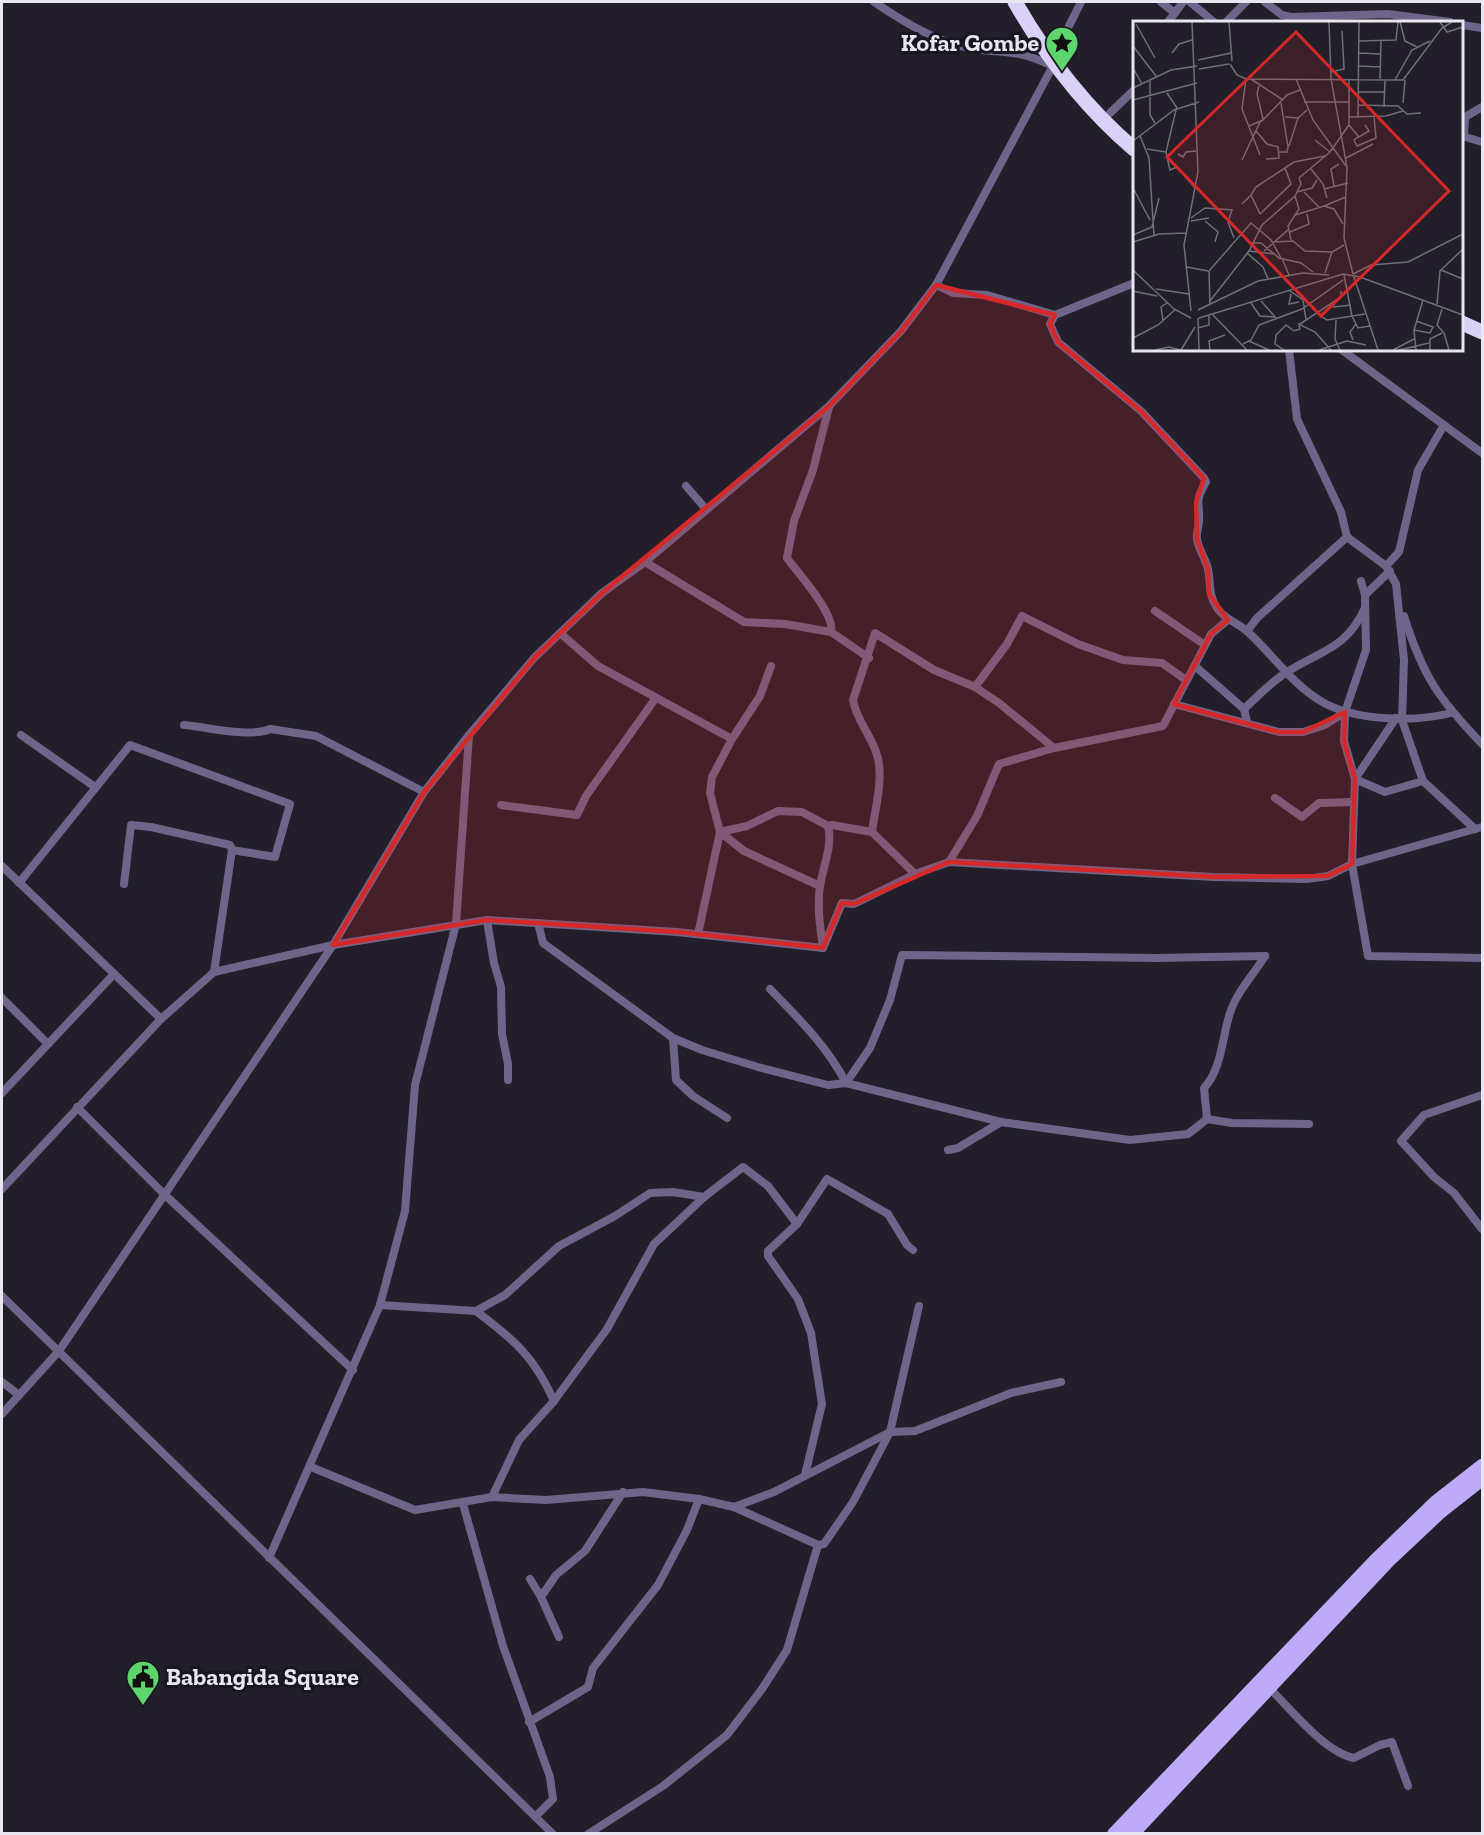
<svg xmlns="http://www.w3.org/2000/svg" width="1484" height="1835" font-family="'Zilla Slab',serif">
<rect width="100%" height="100%" fill="#221f2a"/>
<g fill="none" stroke-linecap="round" stroke-linejoin="round">
<g stroke="#6f658b" stroke-width="8">
<path d="M874,2C905,23 941,45 980,50C1010,53 1022,51 1052,66"/>
<path d="M1161,2L1175,13"/>
<path d="M1190,2L1214,22"/>
<path d="M1265,2L1282,15L1291,17L1388,14L1450,22"/>
<path d="M1168,22L1183,2"/>
<path d="M1226,22L1246,2"/>
<path d="M1462,25L1482,28"/>
<path d="M1057,50L1081,2"/>
<path d="M1110,113L1134,90"/>
<path d="M1462,136L1482,142"/>
<path d="M1464,137L1465,117L1482,107"/>
<path d="M936,285L953,293L987,295L1055,315L1134,283"/>
<path d="M1055,315L1050,324L1058,342L1141,411L1204,478L1206,482C1194,503 1200,500 1199,521C1199,526 1196,533 1197,539C1198,549 1206,559 1208,569C1211,583 1208,595 1217,608C1225,620 1239,623 1249,633C1274,656 1295,688 1326,704C1359,721 1416,722 1451,713"/>
<path d="M1289,350L1297,419L1341,512L1347,537L1386,566L1396,584L1404,660L1402,720L1423,781L1475,829"/>
<path d="M1342,350L1482,453"/>
<path d="M829,407L813,470L794,521L787,558C798,573 836,615 831,632"/>
<path d="M686,486L706,509"/>
<path d="M645,562L744,622L785,624L831,632L869,658"/>
<path d="M1386,566L1399,552L1418,470L1444,425"/>
<path d="M1390,571L1365,595L1366,650L1345,712L1344,741L1355,779L1352,864L1368,956L1482,958"/>
<path d="M1361,581L1365,595"/>
<path d="M1155,611L1205,645"/>
<path d="M1404,616C1423,677 1439,699 1482,744"/>
<path d="M1247,631L1257,618L1347,537"/>
<path d="M560,633L598,666L732,739"/>
<path d="M1195,666L1244,709L1247,722"/>
<path d="M975,687L1007,644L1022,616L1078,644L1123,660L1162,663L1186,680"/>
<path d="M1174,704L1279,732H1303L1325,725L1345,712"/>
<path d="M1244,709C1258,696 1271,682 1287,672C1322,650 1346,649 1365,608"/>
<path d="M184,725C207,727 250,738 270,729L316,736L424,792"/>
<path d="M21,735L95,787"/>
<path d="M1355,779L1396,718"/>
<path d="M1355,779L1385,792L1423,781"/>
<path d="M1275,798L1302,817L1319,803L1354,802"/>
<path d="M501,805L577,815L586,796L655,699"/>
<path d="M720,832L747,826L778,811L802,812L828,826L832,825L872,832L915,874"/>
<path d="M720,832L744,851L820,886"/>
<path d="M872,832C875,808 885,775 876,752C870,734 856,719 853,700L875,633L934,670L975,687L999,703L1054,748"/>
<path d="M949,862L977,816L999,764L1054,748L1163,726L1211,634L1228,620"/>
<path d="M2,866L161,1019"/>
<path d="M19,883L130,745L290,804L275,857L232,850"/>
<path d="M124,884L131,825L151,827L230,845L232,850L214,972"/>
<path d="M487,920L494,963L501,987L502,1034L508,1064V1080"/>
<path d="M538,923L543,943L673,1038L702,1050L758,1067L828,1085L846,1083L1001,1122L1130,1140L1188,1134L1207,1119"/>
<path d="M698,934L720,832L710,793L712,777L732,739L760,696L771,666"/>
<path d="M823,947C820,927 817,907 820,886C823,866 833,846 828,826"/>
<path d="M823,948L842,903L854,904L915,874L949,862L1214,877L1307,879L1328,876L1352,864L1482,827"/>
<path d="M1265,956C1254,974 1236,993 1230,1013C1222,1037 1222,1069 1204,1088L1207,1119L1232,1123L1309,1124"/>
<path d="M770,989C799,1019 827,1046 846,1083"/>
<path d="M2,998L48,1044"/>
<path d="M673,1038L676,1080L693,1096L727,1118"/>
<path d="M846,1083L870,1048L890,1000L902,955L1157,958L1265,956"/>
<path d="M2,1093L114,974"/>
<path d="M1482,1095L1424,1115L1401,1141L1434,1177L1454,1193L1482,1229"/>
<path d="M77,1107L164,1194L353,1370"/>
<path d="M948,1150L958,1148L1001,1122"/>
<path d="M2,1189L161,1019L214,972L333,945L487,920L677,932L823,948"/>
<path d="M2,1296L553,1834"/>
<path d="M380,1305L476,1311L505,1295L559,1246L615,1216L650,1193L673,1192L704,1197"/>
<path d="M476,1311C514,1340 534,1356 554,1401"/>
<path d="M2,1382L19,1395"/>
<path d="M2,1414L59,1351L333,945L424,792L469,735L534,658L602,593L645,562L829,406L901,331L936,285L1055,62"/>
<path d="M311,1467L415,1510L492,1497L546,1500L643,1492L699,1499L734,1507L818,1545L824,1544L853,1502L890,1432L919,1306"/>
<path d="M805,1475L822,1404L811,1333L798,1299L768,1256V1251L797,1224L827,1179L888,1214L907,1245L913,1250"/>
<path d="M492,1497L519,1440L554,1401L607,1329L654,1244L704,1197L743,1167L768,1186L797,1224"/>
<path d="M463,1504L503,1646L550,1777L553,1799L536,1816"/>
<path d="M734,1507L774,1492L890,1432L915,1431L1011,1393L1061,1382"/>
<path d="M269,1558L380,1305L405,1211L415,1085L456,924L469,735"/>
<path d="M530,1579L541,1597L559,1637"/>
<path d="M541,1597L556,1575L585,1551L623,1492"/>
<path d="M1269,1688C1291,1709 1324,1752 1354,1758L1380,1745L1392,1742L1408,1786"/>
<path d="M529,1722L588,1687L593,1668L658,1585L687,1530L699,1499"/>
<path d="M588,1834L663,1786L727,1735L762,1689L787,1650L818,1545"/>
</g>
<g stroke="#bfaaf9" stroke-width="14">
<path d="M1114,1834L1375,1561L1436,1502L1482,1466"/>
<path d="M1132,1834L1388,1561L1440,1512L1482,1479"/>
</g>
<g stroke="#dad1f7" stroke-width="15">
<path d="M1015,2C1046,56 1087,109 1134,149"/>
<path d="M1462,323L1482,332"/>
</g>
</g>
<path fill="#d62828" fill-opacity="0.2" stroke="#d62828" stroke-width="4.5" stroke-linejoin="round" d="M936,285L1055,315L1050,324L1058,342L1141,411L1204,478L1196,503L1197,539L1208,569L1209,594L1228,620L1211,634L1174,704L1279,732H1303L1345,712L1344,741L1355,779L1352,864L1328,876L1214,877L949,862L854,904L842,903L823,948L677,932L487,920L333,945L424,792L534,658L602,593L829,406L901,331Z"/>
<defs>
<symbol id="sight-pin" viewBox="-11 -11 22 30"><path d="M0 17L-7.5 6A9.5 9.5 0 1 1 7.5 6Z" fill="#5dd56c" stroke="#181620"/><path d="M0-6L1.8-2.2L6-1.7L2.9 1.2L3.7 5.4L0 3.3L-3.7 5.4L-2.9 1.2L-6-1.7L-1.8-2.2Z" fill="#111"/></symbol>
<symbol id="civic-pin" viewBox="-11 -11 22 30"><path d="M0 17L-7.5 6A9.5 9.5 0 1 1 7.5 6Z" fill="#5dd56c" stroke="#181620"/><path d="M-.6-6.5H3V-4.5H.6V-3L4-1V1h2V6H-6V1h2V-1L-.6-3ZM-1.2 2.5V6h2.4V2.5Z" fill="#111"/></symbol>
</defs>
<g fill-rule="evenodd">
<use href="#sight-pin" x="1043" y="24" width="38" height="52"/>
<use href="#civic-pin" x="124" y="1658" width="38" height="52"/>
</g>
<g text-anchor="middle" stroke-width="6" stroke-linejoin="round" paint-order="stroke">
<g font-size="24" font-weight="bold" fill="#e8e6ee" stroke="#181620" text-anchor="end">
<text x="1039" y="51">Kofar Gombe</text>
<text x="166" y="1685" text-anchor="start">Babangida Square</text>
</g>
</g>
<g transform="translate(1133 21)">
<rect width="330" height="330" fill="#221f2a"/>
<path fill="none" stroke="#716f78" stroke-width="1.5" d="M96,1L99,40M196,1L198,58L214,146L211,217L220,253M267,1L272,20L284,26M307,1L314,11L330,6M3,3L22,37M226,20L263,19L265,1M0,25L23,55M39,32L46,23L59,19M226,32L248,33M65,39L98,32M97,43L104,54L113,58L270,59L309,7L319,1M226,45L248,46M0,47L9,63M66,48L96,43M198,51L211,48L209,10M113,58L109,88L127,134M118,58L150,79M163,58L180,99L213,145M247,58L248,20M262,59L279,29L297,20M17,60V94L22,102M126,65L124,73L130,98M0,67L38,49L64,45M225,71H251M34,72L44,87M0,79L64,62M171,81H217M270,82L272,59M225,84L265,85L274,93L288,92M251,86L252,59M43,89L33,131L36,145L37,149L44,146L62,167M152,96L165,97L174,89M217,96L253,95L270,90M225,96L226,1M216,104L226,116L236,110L232,104M116,105L130,99L154,74L167,69M123,110L134,123L145,126L146,137L133,138M7,115L16,137L21,215M225,116L221,119L224,125L243,117L241,95M182,119L197,131M0,120L41,89L66,81M156,125L165,97M14,128L33,131M145,131H154L155,126L148,82M45,133L50,136L53,131L63,130M213,137L240,123M109,139L127,101M178,148L190,163L194,177M166,157L197,131L216,104V58M201,165L198,148L206,143M0,167L17,199M191,168L215,162M164,171L179,167L184,159M171,171L186,186M118,174L123,166L161,141L192,135M109,183L118,174L127,193M191,185L213,176M127,193L158,163L152,147M162,194L191,185L201,188L210,203M58,197L72,187L99,189L95,201L101,217M58,200L76,197M72,200L85,211L82,221M157,211L176,203L174,193M0,214L19,206L26,177M158,219L155,205L166,188L162,175M0,221L26,213L53,212M140,221L160,220L172,230L199,231M119,222H128L146,237L168,242L180,251M116,230L141,233M131,230L156,208M114,232L130,246L135,258M149,237L156,254M54,246L75,250M0,249L41,288L58,297M308,249L330,258M192,252L199,231L211,224M220,253L238,244L275,241L330,213M211,254L219,295L225,307L237,305M221,256L245,329M23,268L56,273M0,270L24,275M157,270L170,279L173,299M158,273L156,283L166,281M77,280L116,230L129,204L162,175L168,163L166,157M128,280L143,297M118,282L127,295L142,296M77,283L76,250L118,202L138,219L148,237M304,283L307,250L330,228M200,286L218,284M309,288L304,304L311,312L316,329M65,289L125,260L170,252L196,254M58,290L51,224L65,151L59,1M185,293L194,299L232,293M80,294L114,329M65,297L66,329M66,297L210,253L227,256L330,294M203,299L202,318L207,329M30,300L28,286L34,282M167,303L208,276V270M65,307L76,304V295M281,309L297,312L300,306L283,300M0,317L25,304L43,288M220,319L217,311L223,303M116,320L136,329M110,323L118,319L126,304L169,288L210,259M22,329L36,326L48,329M48,329L62,306M77,329L76,320L92,314M151,329L142,323L143,314L153,304L161,310L167,308L166,303L182,311L198,329M186,329L214,320L233,324M260,329L281,318M266,329L296,322M283,329L281,309L290,279M297,329V318L309,312"/>
<path fill="#d62828" fill-opacity="0.15" stroke="#d62828" stroke-width="3" d="M163,11L316,170L188,295L34,136Z"/>
<rect width="330" height="330" fill="none" stroke="#e8e6ee" stroke-width="3"/>
</g>
<rect width="1484" height="1835" fill="none" stroke="#e8e6ee" stroke-width="6"/>
</svg>
